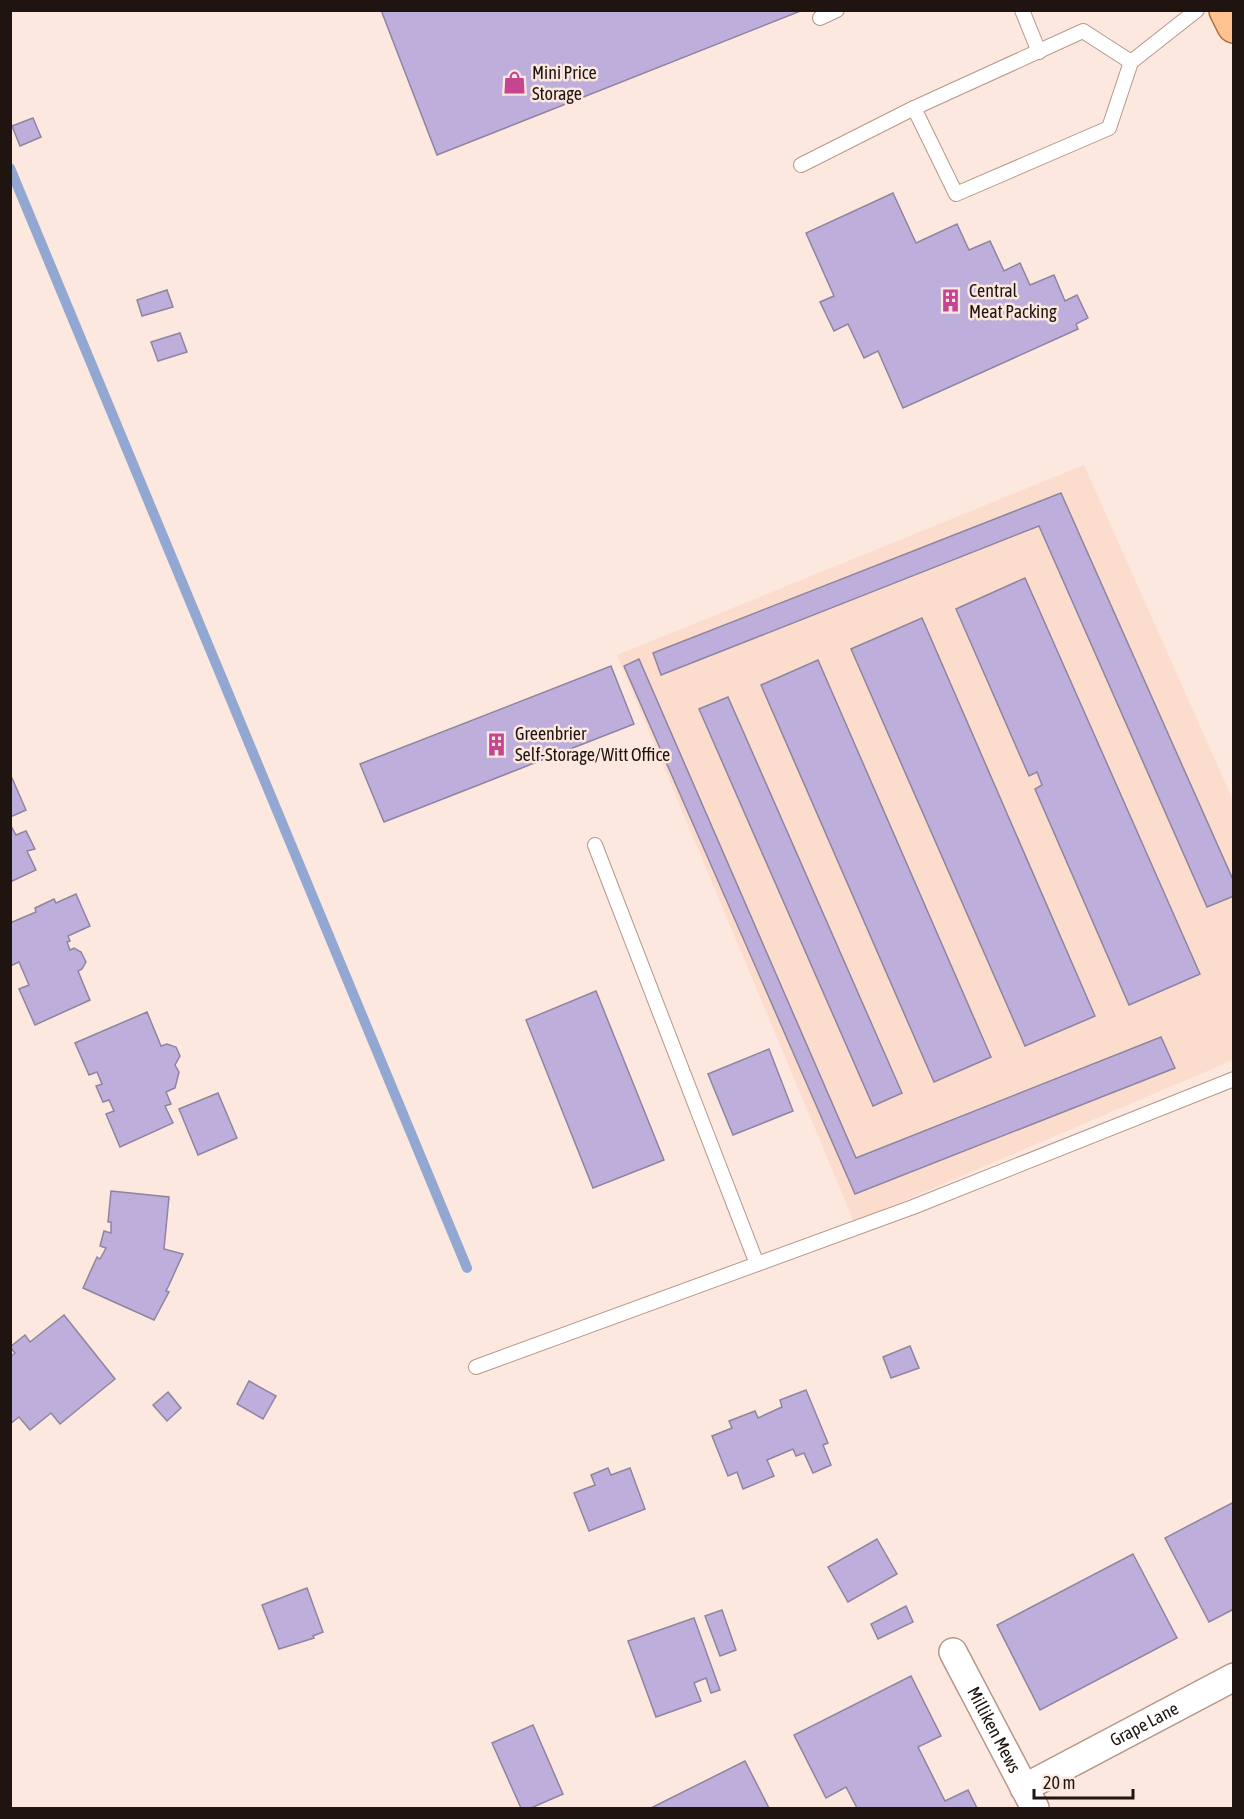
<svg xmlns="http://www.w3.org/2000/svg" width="1244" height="1819" font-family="'Asap Condensed',sans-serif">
<rect width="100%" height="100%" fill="#fce8df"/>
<path fill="#fcdccd" d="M1084,465L1233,800V1060L854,1222L617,655Z"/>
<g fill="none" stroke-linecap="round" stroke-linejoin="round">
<path stroke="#92a7d1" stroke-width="10" d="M10,168L467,1268"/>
</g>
<g fill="#beaedb" stroke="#8e85a0" stroke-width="1.5">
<path d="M381,10H803L437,155Z"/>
<path d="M33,118L41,137L20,146L12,126Z"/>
<path d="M893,193L916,243L957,224L969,250L990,241L1004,271L1020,263L1030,285L1054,275L1065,301L1077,295L1088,318L1076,324L1078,329L903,408L878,351L864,358L848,324L834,331L820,302L834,296L806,233Z"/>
<path d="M167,290L173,307L142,316L137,300Z"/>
<path d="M180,333L187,352L158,361L151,342Z"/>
<path d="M1061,493L1234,882V896L1207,907L1039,526L661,675L653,653Z"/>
<path d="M1025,578L1200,974L1129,1005L1035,789L1042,785L1037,772L1029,776L956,609Z"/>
<path d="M922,618L1095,1016L1025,1046L851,649Z"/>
<path d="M639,659L856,1158L1161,1037L1175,1068L855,1194L624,666Z"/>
<path d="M818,660L991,1057L934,1082L761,685Z"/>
<path d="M611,666L634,724L384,822L360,764Z"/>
<path d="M728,697L902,1093L873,1106L699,709Z"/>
<path d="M12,778L26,810L10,817V779Z"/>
<path d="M10,824L16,835L26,831L35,849L27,851L36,870L10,882Z"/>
<path d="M76,894L90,926L68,936L70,941L67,942L70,950L74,948L81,952L86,962L82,969L78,971L90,1000L35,1025L19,989L29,985L19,962L10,966V923L36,912L35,908L54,899L56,903Z"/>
<path d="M596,991L664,1160L593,1188L526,1020Z"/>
<path d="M147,1012L161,1046L167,1044L176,1047L180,1056L175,1065L179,1072L175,1088L166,1092L171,1104L165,1106L173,1123L120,1147L106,1114L114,1111L109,1100L103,1102L96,1086L102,1084L97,1072L89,1075L75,1043Z"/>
<path d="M769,1049L793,1111L733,1135L708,1074Z"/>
<path d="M218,1093L237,1138L198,1155L179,1109Z"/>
<path d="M111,1191L169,1197L164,1249L183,1254L169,1285L166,1291L169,1292L154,1320L83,1288L97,1257L100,1259L106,1248L100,1246L104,1231L111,1233V1222H108Z"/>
<path d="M64,1315L115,1379L60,1424L51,1413L30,1430L19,1417L10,1424V1357L15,1353L10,1347L25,1335L30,1342Z"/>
<path d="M910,1346L919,1368L891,1378L883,1357Z"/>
<path d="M249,1381L276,1396L263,1419L237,1404Z"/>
<path d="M806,1390L828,1443L823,1445L831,1465L813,1473L804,1453L796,1456L793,1449L767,1460L774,1476L743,1489L737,1472L728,1476L712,1436L732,1428L729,1421L755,1411L758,1418L782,1407L780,1400Z"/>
<path d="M168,1392L181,1408L167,1421L153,1405Z"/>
<path d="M608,1468L611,1475L630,1468L645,1509L589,1531L574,1493L595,1485L591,1475Z"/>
<path d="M1234,1502V1609L1209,1622L1165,1538Z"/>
<path d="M877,1539L897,1574L848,1602L828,1567Z"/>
<path d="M1133,1554L1177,1638L1040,1710L997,1625Z"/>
<path d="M307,1588L323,1632L313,1636L314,1638L279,1649L262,1605Z"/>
<path d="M906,1606L913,1622L878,1639L871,1624Z"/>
<path d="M722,1610L736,1650L720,1656L705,1616Z"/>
<path d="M694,1618L720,1690L711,1693L706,1678L694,1683L701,1701L656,1717L628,1641Z"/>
<path d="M911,1676L941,1736L918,1747L945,1801L968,1790L977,1808H857L846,1787L826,1798L794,1735Z"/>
<path d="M533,1725L563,1794L531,1808H521L492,1743Z"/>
<path d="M745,1761L769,1808H651Z"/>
</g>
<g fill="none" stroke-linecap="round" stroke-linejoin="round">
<defs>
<g id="lane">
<path d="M1022,10L1039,52"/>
<path d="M820,18L837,10"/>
<path d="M1131,62L1083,31L914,108L956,194L1109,128L1131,62L1197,10"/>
<path d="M801,165L914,108"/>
<path d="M595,845L757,1264"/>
<path d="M476,1367L913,1207L1234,1079"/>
</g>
<g id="street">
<path id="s1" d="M953,1652L1035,1808"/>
<path id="s2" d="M1024,1788L1234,1677"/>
</g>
<path id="primary" d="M1226,10L1234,26"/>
</defs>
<use href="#lane" stroke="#b6978a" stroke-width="16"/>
<use href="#street" stroke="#b6978a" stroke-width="30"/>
<use href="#primary" stroke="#af6c35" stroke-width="36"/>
<use href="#lane" stroke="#fff" stroke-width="14"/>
<use href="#street" stroke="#fff" stroke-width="27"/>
<use href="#primary" stroke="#fdc492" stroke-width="33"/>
</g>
<defs>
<symbol id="shop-bare" viewBox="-9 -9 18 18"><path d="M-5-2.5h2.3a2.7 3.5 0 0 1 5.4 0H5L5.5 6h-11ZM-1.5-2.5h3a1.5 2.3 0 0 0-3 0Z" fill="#c54590" stroke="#fce8df" stroke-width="2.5" paint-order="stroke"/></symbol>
<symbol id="building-bare" viewBox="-9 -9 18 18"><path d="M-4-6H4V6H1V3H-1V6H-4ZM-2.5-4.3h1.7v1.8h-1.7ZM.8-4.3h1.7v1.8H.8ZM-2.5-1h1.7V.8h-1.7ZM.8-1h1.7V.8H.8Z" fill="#c54590" stroke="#fce8df" stroke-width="2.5" paint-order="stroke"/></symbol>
</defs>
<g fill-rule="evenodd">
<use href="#shop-bare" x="498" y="66" width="33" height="33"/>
<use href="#building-bare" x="934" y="284" width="33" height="33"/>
<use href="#building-bare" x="480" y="728" width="33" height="33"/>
</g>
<g text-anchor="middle" stroke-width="5" stroke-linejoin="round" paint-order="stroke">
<g font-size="18" fill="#1f140f" stroke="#fce8df" text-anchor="start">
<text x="532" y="79">Mini Price<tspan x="532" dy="21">Storage</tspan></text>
<text x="969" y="297">Central<tspan x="969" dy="21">Meat Packing</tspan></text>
<text x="515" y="740">Greenbrier<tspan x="515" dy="21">Self-Storage/Witt Office</tspan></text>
</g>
<g font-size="18" fill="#1f140f" stroke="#fce8df">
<text dy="6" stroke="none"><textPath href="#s2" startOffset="136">Grape Lane</textPath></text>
<text dy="6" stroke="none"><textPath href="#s1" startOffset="88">Milliken Mews</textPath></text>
</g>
</g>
<rect width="1244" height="1819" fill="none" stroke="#1f140f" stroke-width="24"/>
<path d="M1034 1789v9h99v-9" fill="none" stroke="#1f140f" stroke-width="3"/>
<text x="1043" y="1789" font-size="18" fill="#1f140f" stroke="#fce8df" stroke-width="4.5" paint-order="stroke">20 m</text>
</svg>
